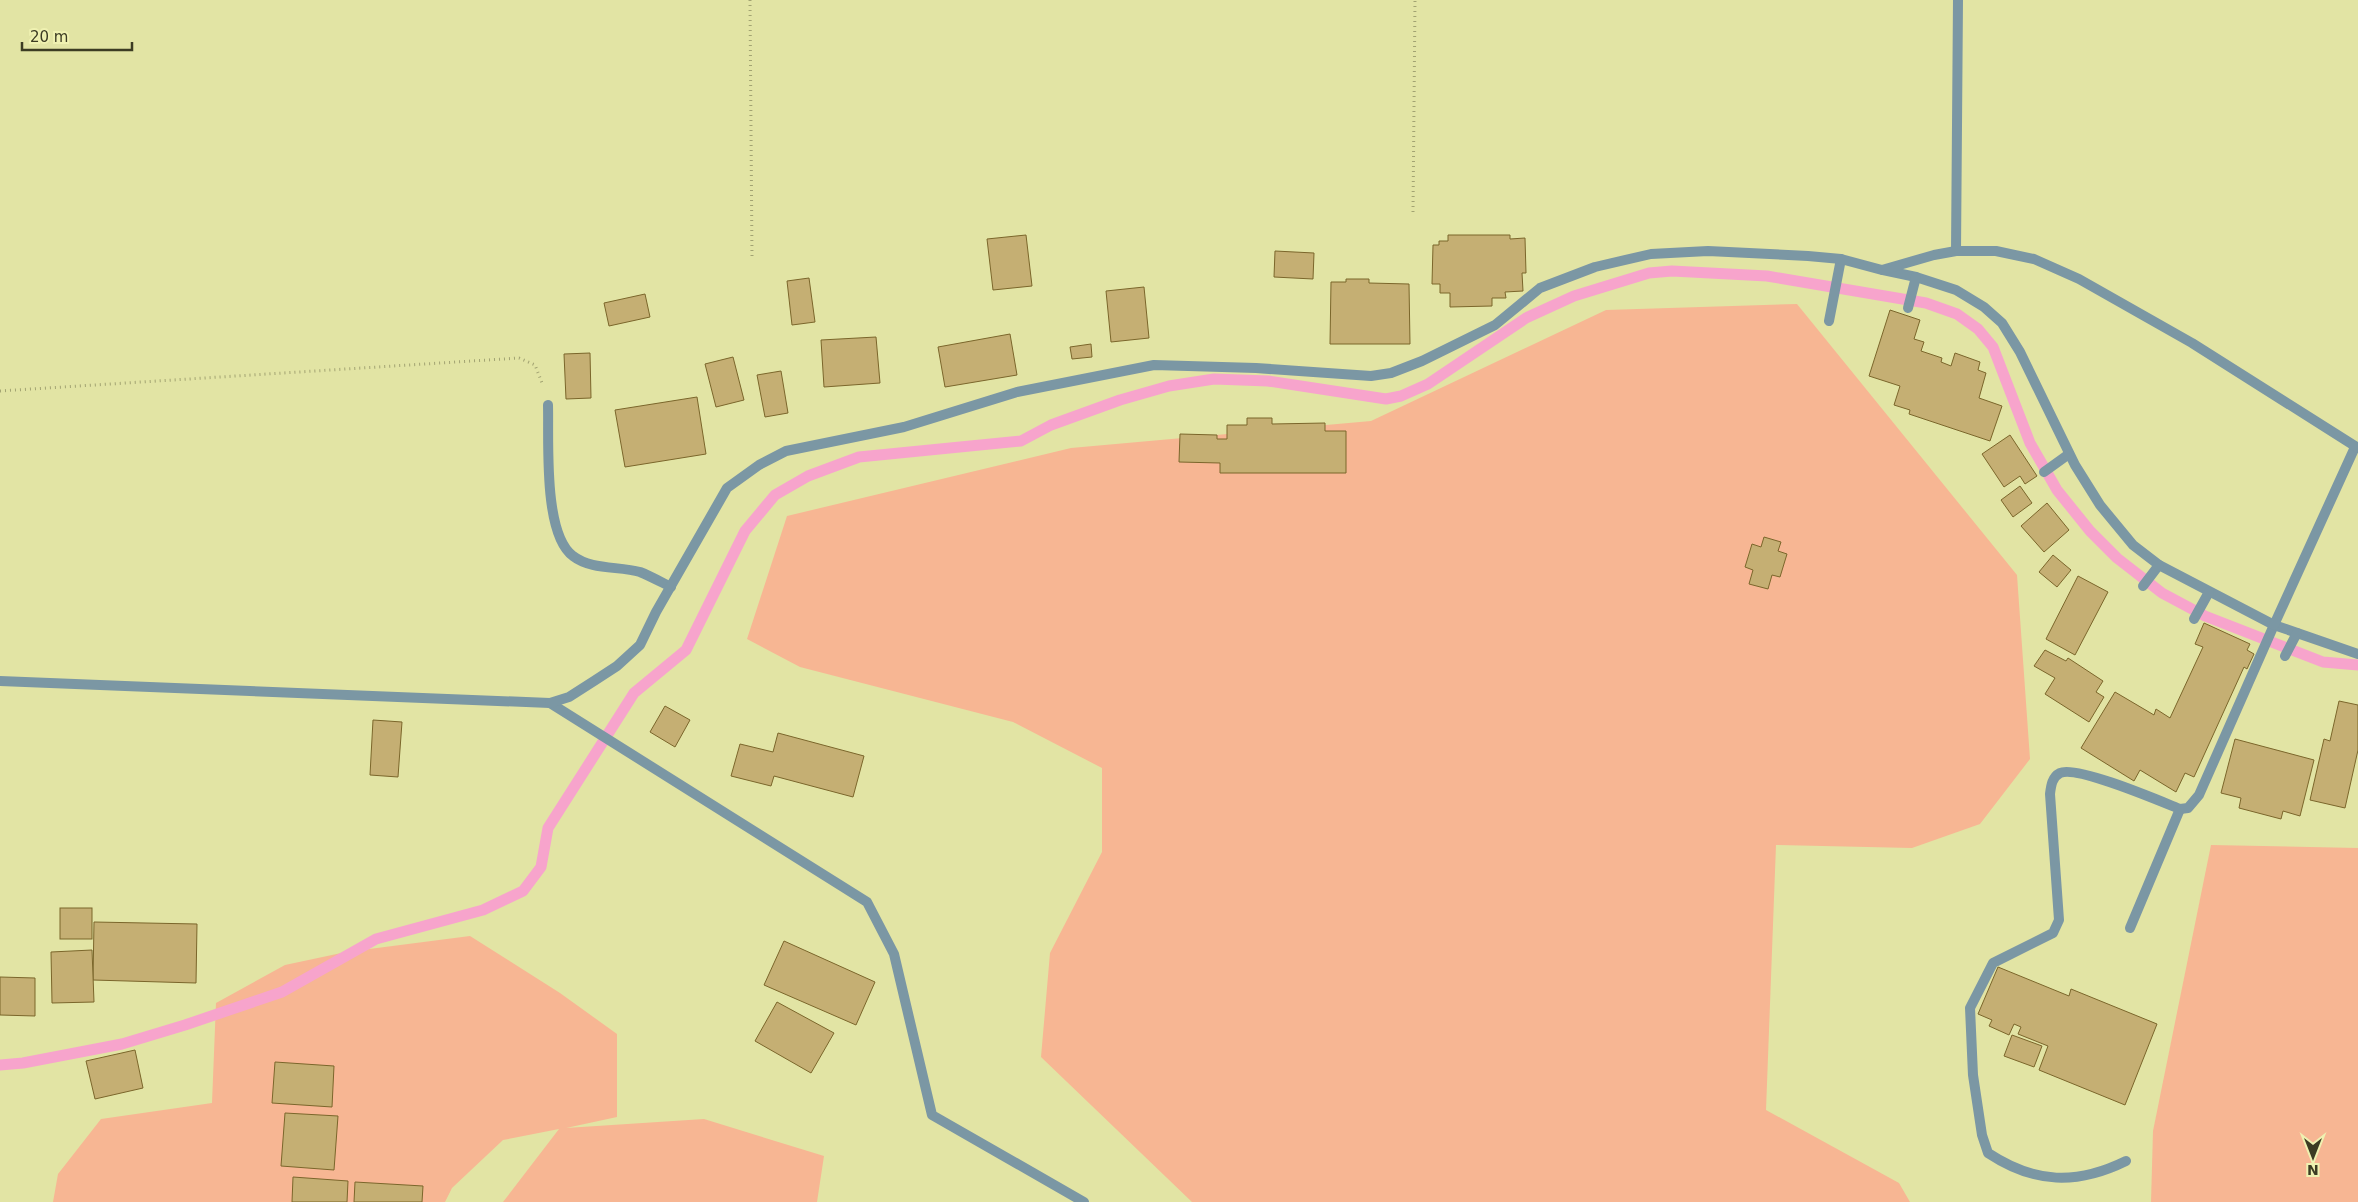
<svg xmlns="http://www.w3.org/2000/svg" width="2358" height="1202" font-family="'DejaVu Sans',sans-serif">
<rect width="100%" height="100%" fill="#e2e4a4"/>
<g fill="#f7b693">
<path d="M1797,304L2017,575L2030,759L1980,824L1912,848L1776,845L1766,1110L1899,1183L1910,1202H1192L1041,1057L1050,953L1102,852V768L1013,722L800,667L747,639L787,516L1071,448L1371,421L1606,310Z"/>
<path d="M2211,845L2358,848V1202H2151L2153,1131Z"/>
<path d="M470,936L560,993L617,1034V1117L566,1128L704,1119L824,1156L817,1202H503L559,1129L503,1140L452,1188L445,1202H53L58,1174L101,1119L212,1103L216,1003L285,965L346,952Z"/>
</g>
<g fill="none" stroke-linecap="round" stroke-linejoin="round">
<path stroke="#f7a4cc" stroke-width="11" d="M0,1065L23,1063L122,1044L185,1025L282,992L376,939L483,910L523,891L541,867L548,828L634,693L686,650L745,531L775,495L808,476L859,457L1021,441L1051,425L1120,400L1169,386L1214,379L1268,381L1386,399L1401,396L1428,384L1526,318L1574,296L1649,273L1672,271L1767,276L1926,303L1957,314L1978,329L1993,347L2030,443L2057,490L2090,531L2117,558L2162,593L2205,616L2323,662L2358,665"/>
</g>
<g fill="#c5af73" stroke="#7b662b">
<path d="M1026,235L1032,286L993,290L987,239Z"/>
<path d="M1448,235H1510V239L1525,238L1526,273H1522L1523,291L1505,292L1506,298H1492V306L1450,307V293H1440V284H1432L1433,245H1439V241H1448Z"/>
<path d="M1275,251L1314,253L1313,279L1274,277Z"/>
<path d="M809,278L815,322L792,325L787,281Z"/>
<path d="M1346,279H1369V283L1409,284L1410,344H1330L1331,282H1346Z"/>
<path d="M1144,287L1149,338L1111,342L1106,291Z"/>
<path d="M645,294L650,317L609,326L604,303Z"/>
<path d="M1890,310L1920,320L1914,339L1924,342L1921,351L1942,358L1941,362L1951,366L1955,353L1980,362L1978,370L1986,373L1979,398L2002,406L1990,441L1909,414L1910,410L1894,405L1900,386L1869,376Z"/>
<path d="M1010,334L1017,375L945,387L938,347Z"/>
<path d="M876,337L880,383L824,387L821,340Z"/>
<path d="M1091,344L1092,357L1072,359L1070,347Z"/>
<path d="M590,353L591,398L566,399L564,354Z"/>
<path d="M733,357L744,400L716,407L705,364Z"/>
<path d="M781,371L788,413L765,417L757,375Z"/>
<path d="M697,397L706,454L625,467L615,410Z"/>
<path d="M1247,418H1272V424L1325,423V431H1346V473H1220V463L1179,462L1180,434L1217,435V439H1227V425H1247Z"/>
<path d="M2010,435L2037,476L2025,484L2020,476L2004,487L1982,454Z"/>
<path d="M2020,486L2032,503L2013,517L2001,500Z"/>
<path d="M2047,503L2069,530L2044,552L2021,526Z"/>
<path d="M1764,537L1781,542L1778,551L1787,554L1780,577L1772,575L1768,589L1749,584L1753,570L1745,567L1752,544L1761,547Z"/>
<path d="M2053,555L2071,570L2057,587L2039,572Z"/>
<path d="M2078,576L2108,592L2075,655L2046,639Z"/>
<path d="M2204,623L2250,644L2247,650L2254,654L2247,669L2244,667L2194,777L2185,773L2176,792L2140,770L2134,781L2081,748L2115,692L2154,715L2156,709L2170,718L2203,647L2195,644Z"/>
<path d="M2045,650L2066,661L2068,658L2103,681L2096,692L2104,697L2089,722L2045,694L2055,678L2034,666Z"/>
<path d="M2339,701L2358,705V750L2345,808L2310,800L2324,739L2330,741Z"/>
<path d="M665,706L690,720L675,747L650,732Z"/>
<path d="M373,720L402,722L398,777L370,775Z"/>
<path d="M778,733L864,756L853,797L774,776L771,786L731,776L740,744L773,752Z"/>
<path d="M2235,739L2314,760L2300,816L2283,811L2281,819L2239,808L2241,798L2221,793Z"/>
<rect x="60" y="908" width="32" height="31"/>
<path d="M94,922L197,924L196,983L93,980Z"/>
<path d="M784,941L875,982L856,1025L764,985Z"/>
<path d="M92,950L94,1002L52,1003L51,952Z"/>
<path d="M1998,967L2069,996L2071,989L2157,1024L2125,1105L2039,1070L2048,1046L2018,1034L2021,1027L2014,1024L2009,1035L1989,1026L1992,1020L1978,1014Z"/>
<path d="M0,977L35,978V1016L0,1015Z"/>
<path d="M777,1002L834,1033L811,1073L755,1041Z"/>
<path d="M2012,1035L2042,1046L2034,1067L2004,1056Z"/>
<path d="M135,1050L143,1088L95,1099L86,1061Z"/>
<path d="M275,1062L334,1066L332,1107L272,1103Z"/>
<path d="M285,1113L338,1116L334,1170L281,1166Z"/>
<path d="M293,1177L348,1181L347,1202H292Z"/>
<path d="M355,1182L423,1186L422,1202H354Z"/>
</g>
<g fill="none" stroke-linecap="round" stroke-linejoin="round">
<g stroke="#a2a372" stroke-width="3" stroke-dasharray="1 4" stroke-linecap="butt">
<path d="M750,0L752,257"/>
<path d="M1413,212L1415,0"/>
<path d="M0,391L519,358L535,365L542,383"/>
</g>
<g stroke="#7b97a4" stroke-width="10">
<path d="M548,405C549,441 543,534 573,556C591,570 619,566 640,572C650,576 661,582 671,587"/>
<path d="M2130,928L2180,809"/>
<path d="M2126,1161C2077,1185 2035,1184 1988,1153L1982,1135L1973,1075L1970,1008L1993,963L2053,933L2059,920L2050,794C2051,786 2052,777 2060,773C2076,765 2160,801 2180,809L2188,808L2199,795L2274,625"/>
</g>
<g stroke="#7b97a4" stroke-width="10">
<path d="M1956,251L1958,0"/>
<path d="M1883,270L1916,277L1956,290L1984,307L2002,323L2020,352L2075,465L2100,505L2133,545L2159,565L2274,625L2358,654"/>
<path d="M1908,308L1916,277"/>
<path d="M1829,321L1841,259"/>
<path d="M2044,472L2069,454"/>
<path d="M2143,586L2159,565"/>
<path d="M2194,619L2209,592"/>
<path d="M2274,625L2355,447"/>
<path d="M2285,656L2297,633"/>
<path d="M0,681L550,703L867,902L894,954L932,1115L1084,1202"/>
<path d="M550,703L569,697L594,681L617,666L640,645L656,612L727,488L759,465L786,451L904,427L1017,392L1154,365L1256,368L1371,376L1391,373L1422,361L1495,325L1540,288L1595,267L1651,254L1708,251L1808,256L1841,259L1882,270L1934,255L1956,251H1996L2034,259L2079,279L2192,343L2358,448"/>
</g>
</g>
<g transform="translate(2313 1157) rotate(180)" stroke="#eff1b1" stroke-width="4" paint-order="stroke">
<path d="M0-4L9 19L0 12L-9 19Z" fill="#3c3c23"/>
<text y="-8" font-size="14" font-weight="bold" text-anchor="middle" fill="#3c3c23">N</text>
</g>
<path d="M22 42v8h110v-8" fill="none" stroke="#3c3c23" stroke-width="2.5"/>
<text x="30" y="42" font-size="15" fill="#3c3c23" stroke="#eff1b1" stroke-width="4" paint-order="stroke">20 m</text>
</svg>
